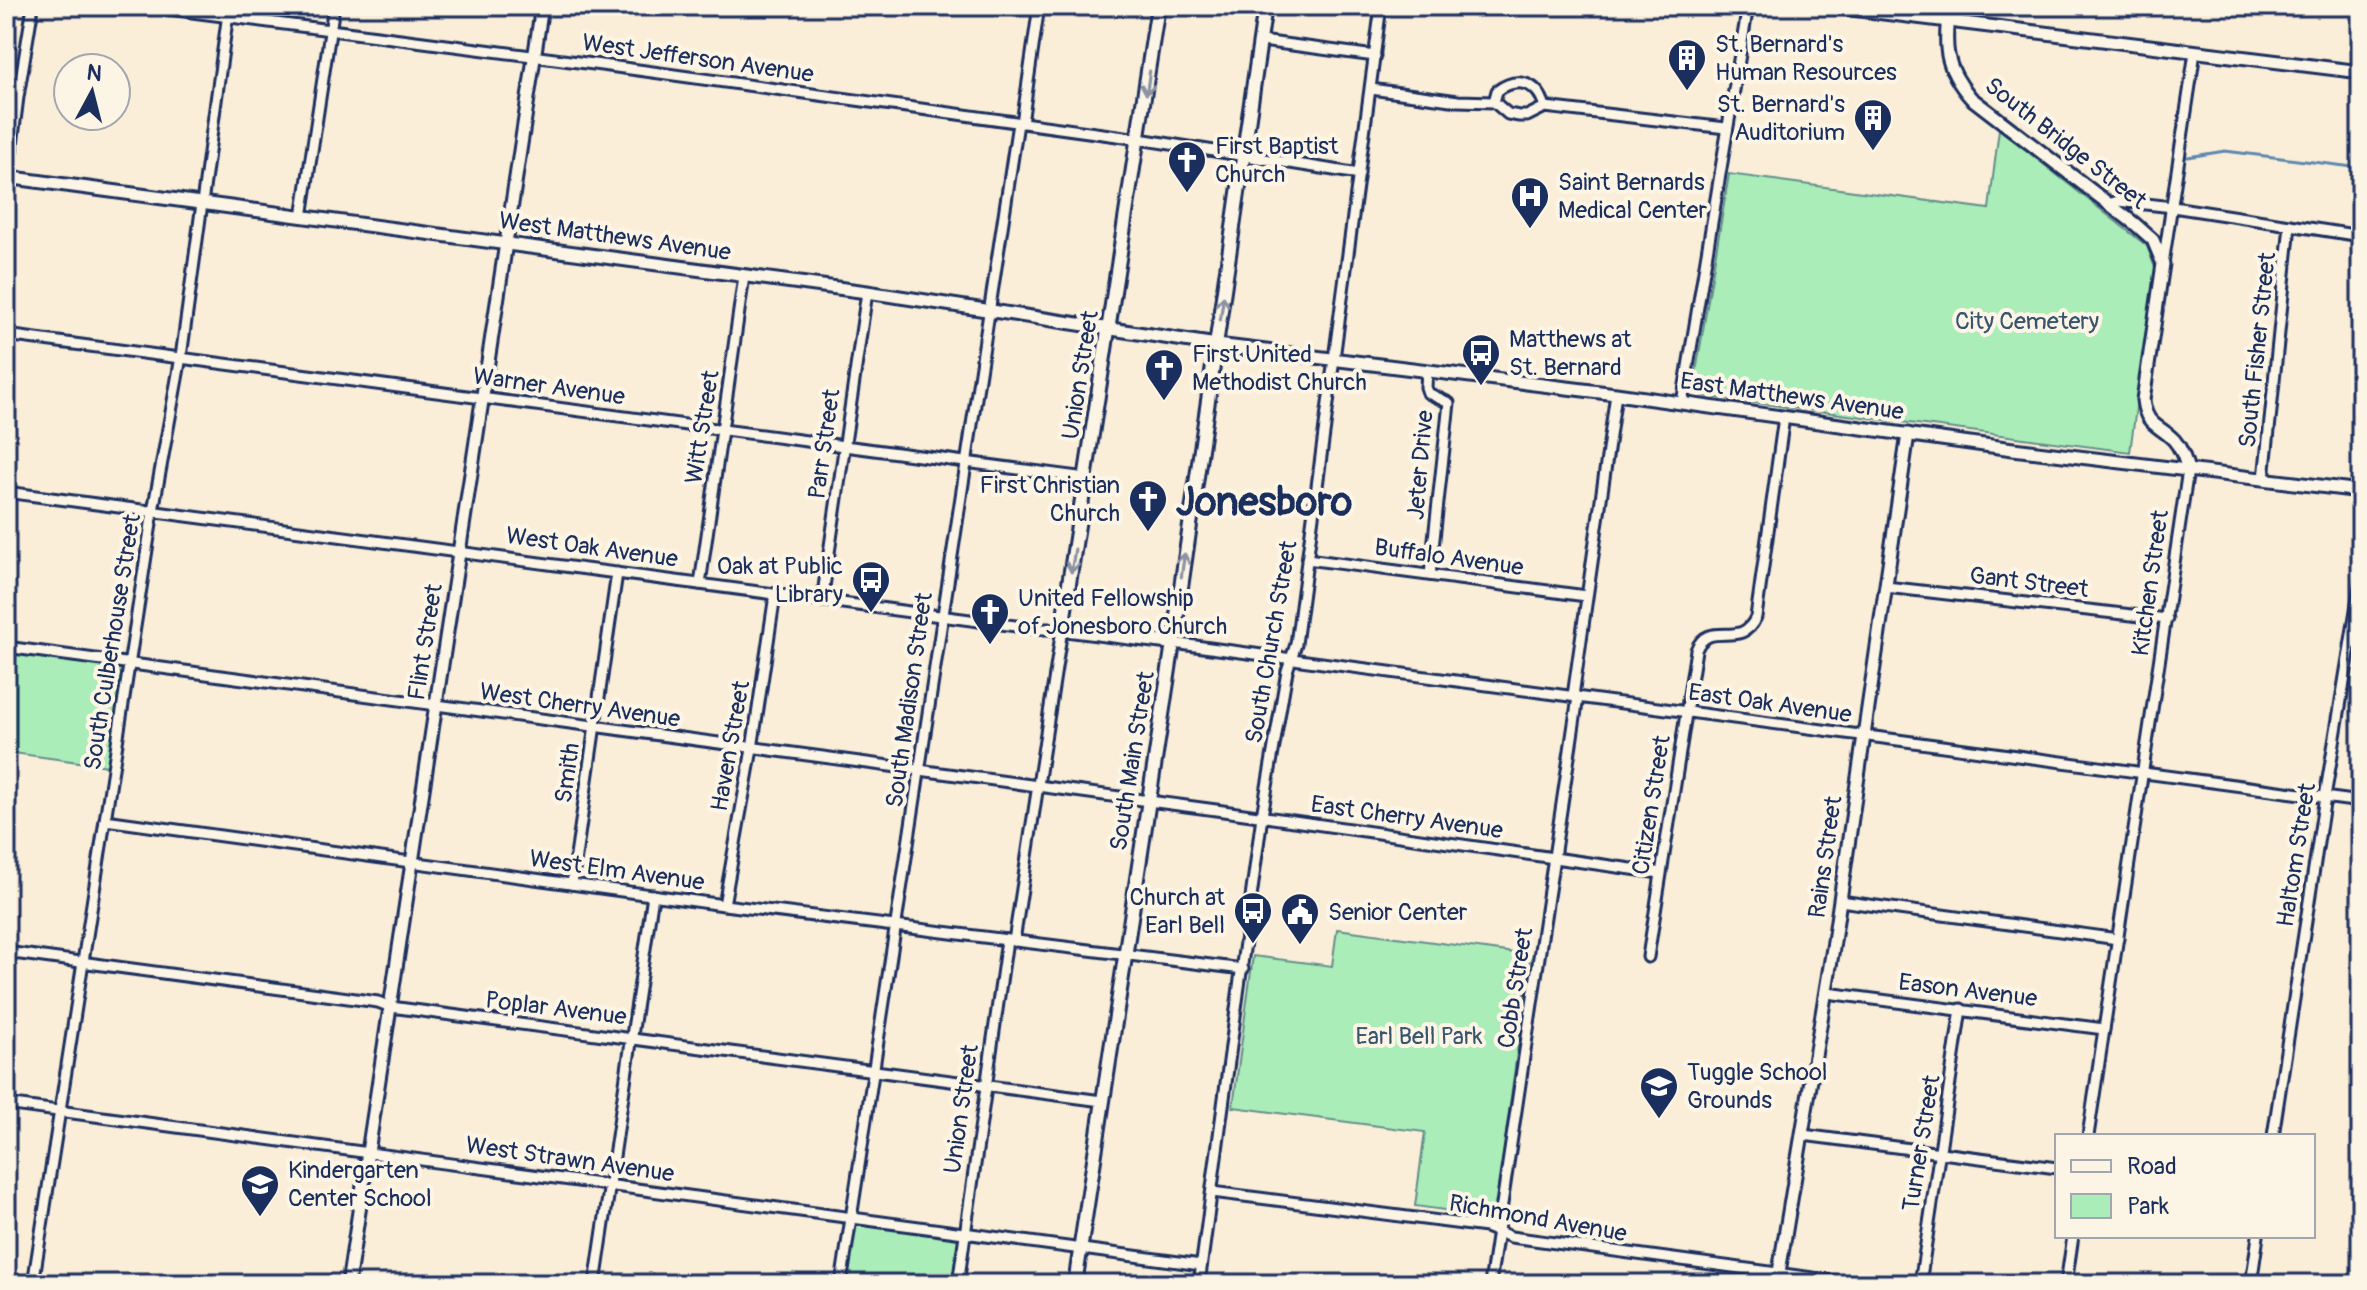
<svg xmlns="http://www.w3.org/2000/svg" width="2367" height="1290" font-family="Pangolin,sans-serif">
<rect width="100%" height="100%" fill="#faeed8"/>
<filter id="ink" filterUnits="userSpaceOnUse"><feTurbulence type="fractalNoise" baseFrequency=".0125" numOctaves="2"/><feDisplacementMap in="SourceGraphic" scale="16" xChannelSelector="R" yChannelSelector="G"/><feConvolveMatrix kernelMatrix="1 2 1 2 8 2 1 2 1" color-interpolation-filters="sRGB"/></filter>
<g filter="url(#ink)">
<g fill="#aaedb8" stroke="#628e8b" stroke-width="2">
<path d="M1999,129L2147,246L2155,268L2130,452L1703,396L1695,386V378L1729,174L1989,209Z"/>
<path d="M6,651L119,667L122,670L108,766L6,752Z"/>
<path d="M1337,929L1530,955L1495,1217L1415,1206L1425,1132L1233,1107L1253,956L1332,966Z"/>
<path d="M855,1222L959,1236L952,1284H846Z"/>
</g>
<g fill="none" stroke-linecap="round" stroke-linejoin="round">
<path stroke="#5c87b0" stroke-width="3" d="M2188,157L2225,151L2361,168"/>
<defs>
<g id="minor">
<path d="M145,6L609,66L1139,139L1359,174"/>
<path d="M1261,41L1375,56"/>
<path d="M1371,89L1458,101L1494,102L1508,114L1519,116H1527L1545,107L1726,128"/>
<path d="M1494,102L1497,91C1517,76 1538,82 1545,107"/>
<path d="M1022,123L1039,6"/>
<path d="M8,177L18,97L33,6"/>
<path d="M2109,204L2118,201L2173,207L2361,236"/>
<path d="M302,217L334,6"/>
<path d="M2163,264L2195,52"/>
<path d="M6,335L1086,478"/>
<path d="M1427,371L1426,387L1428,393L1449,403L1430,575"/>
<path d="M1682,403L1748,6"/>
<path d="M2264,479L2290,225"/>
<path d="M6,492L1038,629H1062L1014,941"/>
<path d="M1307,559L1586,596"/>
<path d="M700,584L744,276"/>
<path d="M1886,587L2167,619"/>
<path d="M822,601L867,292"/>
<path d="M1173,643L2361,802"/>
<path d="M6,647L1216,810L1660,873"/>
<path d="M1573,696L1616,394"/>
<path d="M105,820L724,905L1243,969"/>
<path d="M572,884L617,573"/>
<path d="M1840,901L2118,939"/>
<path d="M724,905L752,749L775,595"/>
<path d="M6,952L378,1002L391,1007L1102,1101"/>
<path d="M1648,957L1696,650C1709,618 1741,651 1756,617L1784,417"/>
<path d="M1827,993L2104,1029"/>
<path d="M6,1104L1201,1265"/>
<path d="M1803,1135L2057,1168"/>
<path d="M2088,1136L2188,470"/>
<path d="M2273,1136L2325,797L2361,580"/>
<path d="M1212,1192L1486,1227L1511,1237L1858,1284"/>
<path d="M33,1284L153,511L181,357L229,6"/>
<path d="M595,1284L653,895"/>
<path d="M841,1284L1018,123"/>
<path d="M958,1284L1007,940"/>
<path d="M1199,1284L1262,816L1287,671L1296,644L1381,6"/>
<path d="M1490,1284L1578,697"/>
<path d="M1920,1284L1961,1009"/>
<path d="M2066,1284L2073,1236"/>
<path d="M2251,1284L2258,1236"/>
</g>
<g id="tertiary">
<path d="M1827,6L2361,72"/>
<path d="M1949,6C1944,46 1944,67 1971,98L2135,224L2153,240L2163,264L2143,400C2146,426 2158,424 2174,440C2182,449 2185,460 2188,470"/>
<path d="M6,177L867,292L1217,345L1616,394L2013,449L2361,491"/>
<path d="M348,1284L542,6"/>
<path d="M1777,1284L1833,948L1908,434"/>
</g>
<g id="secondary">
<path d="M1158,6L1062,629L1173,643"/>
<path d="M1075,1284L1173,643L1265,6"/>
</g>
</defs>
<use href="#minor" stroke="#1b2f5e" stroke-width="15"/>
<use href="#tertiary" stroke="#1b2f5e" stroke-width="17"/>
<use href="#secondary" stroke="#1b2f5e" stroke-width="18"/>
<use href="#minor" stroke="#fcf5e5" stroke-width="9"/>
<use href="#tertiary" stroke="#fcf5e5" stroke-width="11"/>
<use href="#secondary" stroke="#fcf5e5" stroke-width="12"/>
</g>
<defs><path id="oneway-shaft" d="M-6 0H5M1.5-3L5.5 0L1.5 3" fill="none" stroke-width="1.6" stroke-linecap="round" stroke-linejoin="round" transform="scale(2)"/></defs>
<g stroke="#8c92a2">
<use href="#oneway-shaft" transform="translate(1148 83) rotate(98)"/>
<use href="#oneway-shaft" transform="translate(1222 308) rotate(-82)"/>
<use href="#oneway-shaft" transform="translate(1073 561) rotate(99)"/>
<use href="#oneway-shaft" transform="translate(1183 565) rotate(-82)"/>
</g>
</g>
<defs>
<symbol id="building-pin" viewBox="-11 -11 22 30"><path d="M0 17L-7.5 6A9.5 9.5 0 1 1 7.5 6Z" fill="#1b2f5e" stroke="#fcf5e5"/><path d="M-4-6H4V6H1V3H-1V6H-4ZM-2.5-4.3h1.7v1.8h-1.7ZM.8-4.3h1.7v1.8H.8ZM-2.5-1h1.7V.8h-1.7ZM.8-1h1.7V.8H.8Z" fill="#fff"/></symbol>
<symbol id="church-pin" viewBox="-11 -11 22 30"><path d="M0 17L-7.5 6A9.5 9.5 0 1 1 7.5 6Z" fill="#1b2f5e" stroke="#fcf5e5"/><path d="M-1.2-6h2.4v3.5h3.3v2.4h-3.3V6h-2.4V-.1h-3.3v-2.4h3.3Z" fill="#fff"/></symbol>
<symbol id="hospital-pin" viewBox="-11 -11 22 30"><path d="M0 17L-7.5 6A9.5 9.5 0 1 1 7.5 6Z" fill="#1b2f5e" stroke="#fcf5e5"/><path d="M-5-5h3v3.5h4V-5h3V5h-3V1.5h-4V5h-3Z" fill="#fff"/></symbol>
<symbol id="bus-pin" viewBox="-11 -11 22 30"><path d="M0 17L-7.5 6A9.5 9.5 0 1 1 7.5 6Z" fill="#1b2f5e" stroke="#fcf5e5"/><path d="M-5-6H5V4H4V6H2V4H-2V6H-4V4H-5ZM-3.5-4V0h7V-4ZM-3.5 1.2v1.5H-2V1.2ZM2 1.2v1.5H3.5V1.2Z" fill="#fff"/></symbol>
<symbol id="civic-pin" viewBox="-11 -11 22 30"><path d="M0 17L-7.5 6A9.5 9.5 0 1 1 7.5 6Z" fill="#1b2f5e" stroke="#fcf5e5"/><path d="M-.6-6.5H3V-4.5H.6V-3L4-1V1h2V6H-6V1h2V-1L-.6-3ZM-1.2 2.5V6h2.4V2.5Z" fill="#fff"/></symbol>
<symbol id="school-pin" viewBox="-11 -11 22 30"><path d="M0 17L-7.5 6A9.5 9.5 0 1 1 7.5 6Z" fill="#1b2f5e" stroke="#fcf5e5"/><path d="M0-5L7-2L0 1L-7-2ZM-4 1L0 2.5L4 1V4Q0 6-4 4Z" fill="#fff"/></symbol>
</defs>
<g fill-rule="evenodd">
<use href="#building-pin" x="1665" y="36" width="44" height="60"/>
<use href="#building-pin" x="1851" y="96" width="44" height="60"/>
<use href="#church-pin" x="1165" y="138" width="44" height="60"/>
<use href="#hospital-pin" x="1508" y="174" width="44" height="60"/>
<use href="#bus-pin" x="1459" y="331" width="44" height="60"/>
<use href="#church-pin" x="1142" y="346" width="44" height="60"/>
<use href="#church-pin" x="1126" y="477" width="44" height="60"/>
<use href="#bus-pin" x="849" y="558" width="44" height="60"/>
<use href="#church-pin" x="968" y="590" width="44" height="60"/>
<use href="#bus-pin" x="1231" y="889" width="44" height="60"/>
<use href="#civic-pin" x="1278" y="890" width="44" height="60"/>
<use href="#school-pin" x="1637" y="1064" width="44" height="60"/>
<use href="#school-pin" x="238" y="1162" width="44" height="60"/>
</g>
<g text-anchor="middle" stroke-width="8" stroke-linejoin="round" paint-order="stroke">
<g font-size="24" fill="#1b2f5e" stroke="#fcf5e5" text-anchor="start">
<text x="1715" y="52">St. Bernard's<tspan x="1715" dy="28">Human Resources</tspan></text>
<text x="1845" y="112" text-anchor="end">St. Bernard's<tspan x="1845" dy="28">Auditorium</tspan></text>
<text x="1215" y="154">First Baptist<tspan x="1215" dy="28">Church</tspan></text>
<text x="1558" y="190">Saint Bernards<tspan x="1558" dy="28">Medical Center</tspan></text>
<text x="1509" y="347">Matthews at<tspan x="1509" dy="28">St. Bernard</tspan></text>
<text x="1192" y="362">First United<tspan x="1192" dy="28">Methodist Church</tspan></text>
<text x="1120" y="493" text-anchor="end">First Christian<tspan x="1120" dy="28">Church</tspan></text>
<text x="843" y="574" text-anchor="end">Oak at Public<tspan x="843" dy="28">Library</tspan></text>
<text x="1018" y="606">United Fellowship<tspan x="1018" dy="28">of Jonesboro Church</tspan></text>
<text x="1225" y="905" text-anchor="end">Church at<tspan x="1225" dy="28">Earl Bell</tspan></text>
<text x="1328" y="920">Senior Center</text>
<text x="1687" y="1080">Tuggle School<tspan x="1687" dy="28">Grounds</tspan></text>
<text x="288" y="1178">Kindergarten<tspan x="288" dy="28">Center School</tspan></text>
</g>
<g font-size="24" fill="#1b2f5e" stroke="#fcf5e5">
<text transform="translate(698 58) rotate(8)" y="8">West Jefferson Avenue</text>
<text transform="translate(2066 143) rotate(38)" y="8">South Bridge Street</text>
<text transform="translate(615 236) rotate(8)" y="8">West Matthews Avenue</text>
<text transform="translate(2257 350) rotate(-84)" y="8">South Fisher Street</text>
<text transform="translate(1080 375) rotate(-81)" y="8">Union Street</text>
<text transform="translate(549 386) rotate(8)" y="8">Warner Avenue</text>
<text transform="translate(1792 396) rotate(8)" y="8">East Matthews Avenue</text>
<text transform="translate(702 427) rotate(-81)" y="8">Witt Street</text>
<text transform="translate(824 444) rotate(-82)" y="8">Parr Street</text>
<text transform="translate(1420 465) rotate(-85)" y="8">Jeter Drive</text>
<text transform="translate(592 547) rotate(8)" y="8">West Oak Avenue</text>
<text transform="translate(1449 557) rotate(8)" y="8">Buffalo Avenue</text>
<text transform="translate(2029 582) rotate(7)" y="8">Gant Street</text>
<text transform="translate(2150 583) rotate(-82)" y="8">Kitchen Street</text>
<text transform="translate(112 642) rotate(-81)" y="8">South Culberhouse Street</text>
<text transform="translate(425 642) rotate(-81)" y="8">Flint Street</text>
<text transform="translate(1271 642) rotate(-80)" y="8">South Church Street</text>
<text transform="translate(909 700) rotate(-82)" y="8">South Madison Street</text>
<text transform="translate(1770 703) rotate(8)" y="8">East Oak Avenue</text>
<text transform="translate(580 705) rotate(8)" y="8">West Cherry Avenue</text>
<text transform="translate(730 746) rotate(-80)" y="8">Haven Street</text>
<text transform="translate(1132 761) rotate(-81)" y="8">South Main Street</text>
<text transform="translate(567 773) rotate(-82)" y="8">Smith</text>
<text transform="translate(1651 805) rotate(-81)" y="8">Citizen Street</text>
<text transform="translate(1407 817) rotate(8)" y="8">East Cherry Avenue</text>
<text transform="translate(2296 855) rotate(-81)" y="8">Haltom Street</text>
<text transform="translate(1825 857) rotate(-82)" y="8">Rains Street</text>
<text transform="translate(617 870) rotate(8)" y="8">West Elm Avenue</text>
<text transform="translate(1515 988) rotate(-81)" y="8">Cobb Street</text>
<text transform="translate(1968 990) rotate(7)" y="8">Eason Avenue</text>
<text transform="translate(556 1008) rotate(7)" y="8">Poplar Avenue</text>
<text transform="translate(961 1109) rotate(-82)" y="8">Union Street</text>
<text transform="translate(1921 1143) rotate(-81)" y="8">Turner Street</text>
<text transform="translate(570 1159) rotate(8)" y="8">West Strawn Avenue</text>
<text transform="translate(1538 1218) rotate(10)" y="8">Richmond Avenue</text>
</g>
<g font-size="24" fill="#385570" stroke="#fcf5e5">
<text x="2027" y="329">City Cemetery</text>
<text x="1419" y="1044">Earl Bell Park</text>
</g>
<g font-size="40" font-weight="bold" fill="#1b2f5e" stroke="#fcf5e5">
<text x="1264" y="515">Jonesboro</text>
</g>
</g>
<rect width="2367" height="1290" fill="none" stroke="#fcf5e5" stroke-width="32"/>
<rect x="16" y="16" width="2335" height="1258" fill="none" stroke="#1b2f5e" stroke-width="3" filter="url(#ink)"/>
<rect x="2055" y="1134" width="260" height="104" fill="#fcf5e5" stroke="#a2a6af" stroke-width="2"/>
<rect x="2071" y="1160" width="40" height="12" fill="#fcf5e5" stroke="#a2a6af" stroke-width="2"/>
<text x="2127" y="1174" font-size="24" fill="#1b2f5e">Road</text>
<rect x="2071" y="1194" width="40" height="24" fill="#aaedb8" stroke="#a2a6af" stroke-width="2"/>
<text x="2127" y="1214" font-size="24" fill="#1b2f5e">Park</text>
<g transform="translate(92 92) rotate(7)"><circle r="38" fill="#fcf5e5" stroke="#a2a6af" stroke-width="2"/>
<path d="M0-6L14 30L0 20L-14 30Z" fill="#1b2f5e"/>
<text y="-12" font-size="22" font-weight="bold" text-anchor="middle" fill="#1b2f5e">N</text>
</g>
</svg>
